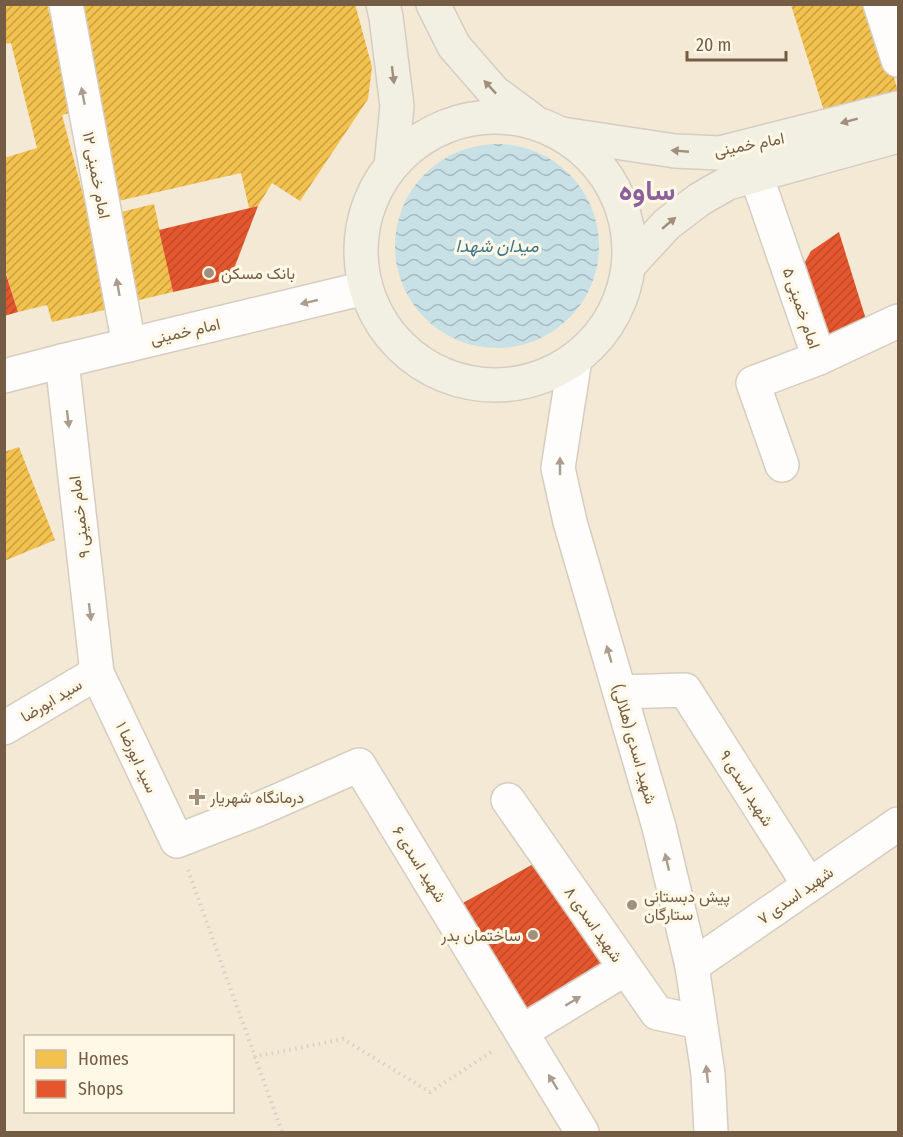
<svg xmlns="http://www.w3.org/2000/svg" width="903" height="1137" font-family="'Fira Sans Condensed',Vazirmatn,sans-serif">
<defs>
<pattern id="water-waves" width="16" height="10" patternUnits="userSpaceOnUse" patternTransform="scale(1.5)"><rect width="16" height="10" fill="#c7e1e7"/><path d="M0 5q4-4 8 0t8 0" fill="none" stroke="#a6babd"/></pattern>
<pattern id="homes-hatch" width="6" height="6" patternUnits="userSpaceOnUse" patternTransform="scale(1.5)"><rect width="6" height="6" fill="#f2c14e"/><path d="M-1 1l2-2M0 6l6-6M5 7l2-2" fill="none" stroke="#c9a043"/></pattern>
<pattern id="shops-hatch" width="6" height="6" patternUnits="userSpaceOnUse" patternTransform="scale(1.5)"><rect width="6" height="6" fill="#e4572e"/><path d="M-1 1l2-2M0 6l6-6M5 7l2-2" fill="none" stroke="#bd4b29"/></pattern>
</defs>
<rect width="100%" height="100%" fill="#f7f2e6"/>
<path fill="#f3e9d5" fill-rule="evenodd" d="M5,5H898V1132H5ZM26,1036H232V1112H26Z"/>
<circle fill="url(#water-waves)" cx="497" cy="246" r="102"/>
<g fill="url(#homes-hatch)">
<path d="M4,4H47L73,112L62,115L113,308L52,322L47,305L18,312L4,266V158L37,148L11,43L4,44Z"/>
<path d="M75,4H355L372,67L368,99L300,201L272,183L258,206L249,208L241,173L118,201Z"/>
<path d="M791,5H872L898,91L824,111Z"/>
<path d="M154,204L173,292L135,301L117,213Z"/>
<path d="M19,447L55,540L4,561V452Z"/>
</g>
<g fill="url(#shops-hatch)">
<path d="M258,206L230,279L173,292L159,230Z"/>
<path d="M839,232L868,326L824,347L800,271L811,251Z"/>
<path d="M4,268L18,312L4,316Z"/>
<path d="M537,862L605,966L527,1010L461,904Z"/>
</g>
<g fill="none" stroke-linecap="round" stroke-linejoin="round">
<defs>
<g id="minor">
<path d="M66,4L129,345"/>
<path d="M880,4L898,60"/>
<path d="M756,175L819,358L898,321"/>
<path d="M575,359L558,468L570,522L659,827L692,966L708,1074L711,1132"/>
<path d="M62,361L97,673L177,841L259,809L359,765L582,1132"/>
<path d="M4,376L62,361L365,288"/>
<path d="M782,465L753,383L819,358"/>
<path d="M620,692L685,690L809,885"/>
<path d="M4,728L97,673"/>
<path d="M508,800L657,1013L699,1022"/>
<path d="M692,966L898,824"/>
<path d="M523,1031L625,969"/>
</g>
<g id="major">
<path d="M383,4L386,17L397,106L391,166"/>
<path d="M433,4L454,46L494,92L532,120"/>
<circle cx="495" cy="251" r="134"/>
<path d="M562,134L675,151L720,153L898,108"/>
<path d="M629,265L667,224L700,199L728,183L898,136"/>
</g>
</defs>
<use href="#minor" stroke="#d6cdc1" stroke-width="36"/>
<use href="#major" stroke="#d5cdc3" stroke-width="36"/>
<g stroke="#d8d0c8" stroke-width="4" stroke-dasharray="1.5 4.5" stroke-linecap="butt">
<path d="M188,870L282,1132"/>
<path d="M254,1057L343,1039L430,1092L494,1050"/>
</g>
<use href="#minor" stroke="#fefdfb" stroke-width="33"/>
<use href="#major" stroke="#f2efe3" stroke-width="33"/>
</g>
<defs><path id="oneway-solid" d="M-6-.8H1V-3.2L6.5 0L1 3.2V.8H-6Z" transform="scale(1.5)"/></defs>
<g fill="#a18f7c">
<use href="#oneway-solid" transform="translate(393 75) rotate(83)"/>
<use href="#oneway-solid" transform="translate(490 87) rotate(-133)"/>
<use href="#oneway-solid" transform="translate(849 121) rotate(165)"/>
<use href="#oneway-solid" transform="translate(680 151) rotate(-175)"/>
<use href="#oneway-solid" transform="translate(669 223) rotate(-40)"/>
</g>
<g fill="#ac9c8e">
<use href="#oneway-solid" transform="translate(83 96) rotate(-101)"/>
<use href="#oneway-solid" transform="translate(118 287) rotate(-100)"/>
<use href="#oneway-solid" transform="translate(309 302) rotate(167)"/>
<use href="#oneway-solid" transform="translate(68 419) rotate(83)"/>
<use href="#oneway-solid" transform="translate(560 466) rotate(-90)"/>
<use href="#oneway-solid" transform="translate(90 612) rotate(83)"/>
<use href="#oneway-solid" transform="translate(609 654) rotate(-106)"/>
<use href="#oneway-solid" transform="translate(667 862) rotate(-103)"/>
<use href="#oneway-solid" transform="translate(573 1001) rotate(-31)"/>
<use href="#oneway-solid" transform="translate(707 1074) rotate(-96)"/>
<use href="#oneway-solid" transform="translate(553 1082) rotate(-121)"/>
</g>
<g fill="#a2907d" stroke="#fff8e7" stroke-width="2">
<circle cx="209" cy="273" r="6"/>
<path d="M194 788h6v6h6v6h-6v6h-6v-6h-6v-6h6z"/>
<circle cx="632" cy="905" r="6"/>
<circle cx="533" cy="935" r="6"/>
</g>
<g text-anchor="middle" stroke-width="6" stroke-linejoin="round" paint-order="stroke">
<g font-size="16" fill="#755c45" stroke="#fff8e7">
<text transform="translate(749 144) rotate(-11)" y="6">امام خمینی</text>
<text transform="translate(97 175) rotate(79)" y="6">امام خمینی ۱۲</text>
<text transform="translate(802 308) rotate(71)" y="6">امام خمینی ۵</text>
<text transform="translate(185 331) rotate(-13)" y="6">امام خمینی</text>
<text transform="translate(79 517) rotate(-97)" y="6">امام خمینی ۹</text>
<text transform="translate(51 700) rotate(-31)" y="6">سید ابورضا</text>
<text transform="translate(635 744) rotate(74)" y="6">شهید اسدی (هلالی)</text>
<text transform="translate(137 757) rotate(65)" y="6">سید ابورضا ۱</text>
<text transform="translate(747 788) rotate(58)" y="6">شهید اسدی ۹</text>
<text transform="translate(420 864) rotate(58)" y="6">شهید اسدی ۶</text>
<text transform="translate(795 895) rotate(-35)" y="6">شهید اسدی ۷</text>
<text transform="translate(594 924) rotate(55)" y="6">شهید اسدی ۸</text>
</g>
<g font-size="16" fill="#755c45" stroke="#fff8e7" text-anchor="start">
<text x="221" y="279">بانک مسکن</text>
<text x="210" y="803">درمانگاه شهریار</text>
<text x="644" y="902">پیش دبستانی<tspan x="644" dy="18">ستارگان</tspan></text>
<text x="521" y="941" text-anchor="end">ساختمان بدر</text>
</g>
<g font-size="18" font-style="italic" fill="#3e758b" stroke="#fff8e7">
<text x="497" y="252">میدان شهدا</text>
</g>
<g font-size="28" font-weight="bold" fill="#8c609a" stroke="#fff8e7">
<text x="647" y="200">ساوه</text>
</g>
</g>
<rect width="903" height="1137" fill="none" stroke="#755c45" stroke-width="12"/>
<rect x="24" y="1035" width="210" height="78" fill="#fff8e7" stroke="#c8baa6" stroke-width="1.5"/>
<rect x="36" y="1050" width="30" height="18" fill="#f2c14e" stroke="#c8baa6" stroke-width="1.5"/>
<text x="78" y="1065" font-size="18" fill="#755c45">Homes</text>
<rect x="36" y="1080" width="30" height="18" fill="#e4572e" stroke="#c8baa6" stroke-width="1.5"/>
<text x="78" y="1095" font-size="18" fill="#755c45">Shops</text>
<path d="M687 51v9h99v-9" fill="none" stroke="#755c45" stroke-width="3"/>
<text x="696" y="51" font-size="18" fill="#755c45" stroke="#fff8e7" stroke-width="4.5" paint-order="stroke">20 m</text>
</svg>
